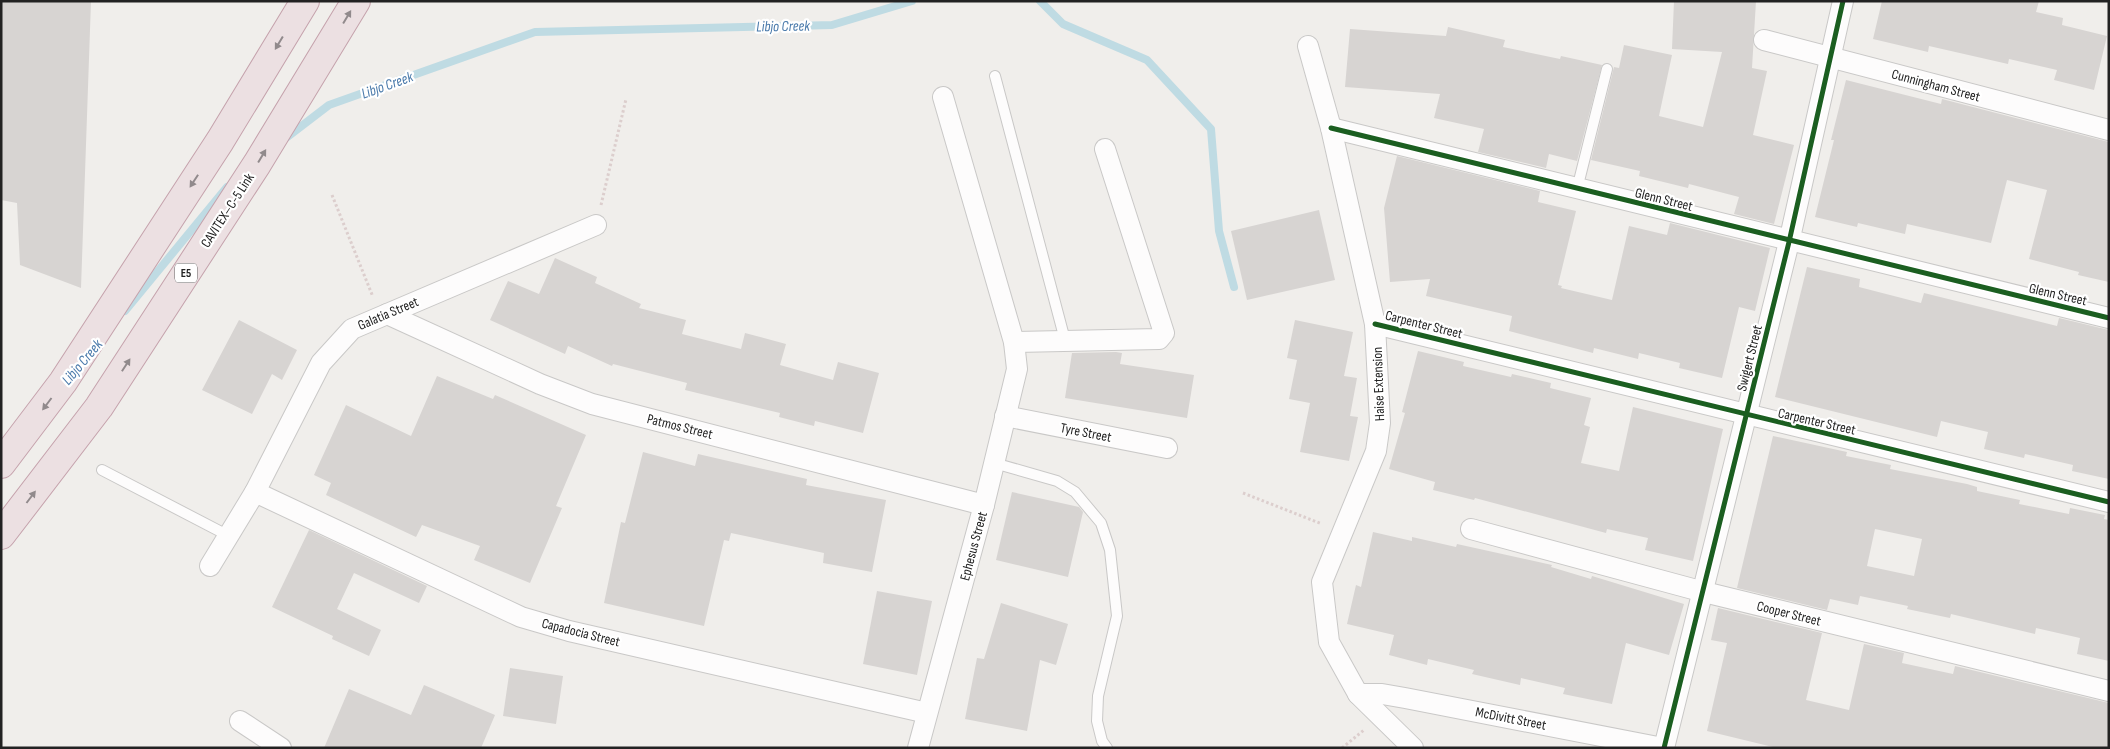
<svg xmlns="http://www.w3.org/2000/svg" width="2110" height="749" font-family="'Sofia Sans Condensed',sans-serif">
<rect width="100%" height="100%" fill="#f0eeeb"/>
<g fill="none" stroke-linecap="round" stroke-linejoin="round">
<g stroke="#bfdbe3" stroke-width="8">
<path d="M1040,1L1063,24L1147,60L1211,129L1219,231L1234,287"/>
<path d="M282,141L329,105L535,32L832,25L912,1"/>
<path d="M125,311L227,187"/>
</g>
</g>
<g fill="#d7d4d2" fill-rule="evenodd">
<path d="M1,1H91L81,288L20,265L17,203L1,200Z"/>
<path d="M1674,1H1756L1752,68L1767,71L1753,135L1794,145L1774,224L1734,214L1739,197L1689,184L1688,188L1639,176L1640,171L1591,160L1614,67L1619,68L1624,45L1672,55L1659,116L1703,127L1722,52L1672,49Z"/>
<path d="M1882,1H2039L2036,12L2063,18L2062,25L2107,36L2094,90L2054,80L2057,70L2009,59L2008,64L1929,46L1928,52L1873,39Z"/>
<path d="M1448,27L1505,40L1503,47L1560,59L1561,56L1602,65L1577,161L1549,154L1546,168L1478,152L1484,129L1434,118L1440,94L1345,87L1350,29L1446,36Z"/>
<path d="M1846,80L1941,104L1942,99L2109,142V282L2078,275L2079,272L2029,259L2047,190L2007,180L1991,243L1907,224L1905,234L1858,223L1857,227L1815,217L1834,140H1831Z"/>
<path d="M1397,156L1540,191L1538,202L1576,211L1558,285L1562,286L1561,288L1612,300L1629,226L1667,235L1670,223L1770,248L1755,311L1739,307L1722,378L1679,368L1680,363L1639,353L1638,359L1594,348L1593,353L1509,331L1512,316L1426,296L1430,279L1390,282L1384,208Z"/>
<path d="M1319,210L1335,280L1247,300L1231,231Z"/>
<path d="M555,258L597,277L595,283L641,304L639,308L686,320L682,334L741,349L745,333L786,344L780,365L833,380L838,362L879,373L863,433L815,421L814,426L779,417L780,413L685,390L687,383L613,364L612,366L568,346L565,354L490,320L508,281L539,294Z"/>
<path d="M1807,267L1860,279L1859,287L1921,303L1924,293L2057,326L2059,318L2109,330V479L2072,471L2073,465L2025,454L2024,458L1984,449L1988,432L1941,421L1937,437L1775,397Z"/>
<path d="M239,320L297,350L282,380L272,374L252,414L202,390Z"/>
<path d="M1295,320L1353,332L1344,376L1357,378L1350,416L1358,417L1349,461L1300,452L1310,403L1289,399L1297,360L1287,358Z"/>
<path d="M1418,351L1464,362L1463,366L1511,377L1512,374L1551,383L1550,388L1591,398L1584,425L1590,427L1581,463L1619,471L1633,407L1723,429L1693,561L1645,550L1648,538L1607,529L1606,533L1475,498L1474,500L1433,490L1435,482L1389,469L1405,413L1402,412Z"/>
<path d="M1116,352L1122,353L1120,364L1194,375L1187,418L1065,398L1072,353Z"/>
<path d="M437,376L493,399L495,395L586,435L556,506L562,508L530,583L474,560L480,546L422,525L416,537L326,495L331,483L314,475L346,405L411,436Z"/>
<path d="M1773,436L1847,452L1846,456L1891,465L1890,469L1967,484L1977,487V491L2020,500L2019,504L2069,514L2070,508L2105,515L2104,519L2109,520V661L2077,654L2080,638L2036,628L2035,634L1951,614L1950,618L1907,609L1908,606L1860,596L1858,605L1830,599L1827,610L1737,588ZM1875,529L1922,539L1914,576L1867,566Z"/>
<path d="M643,452L695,466L698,454L807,479L806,485L886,500L872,572L823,563L824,553L731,533L729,541L724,540L704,626L604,603L621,522L625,523Z"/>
<path d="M1012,492L1079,507L1083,512L1068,577L996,560Z"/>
<path d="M309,530L427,586L419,603L354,573L337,609L381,630L369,656L332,639L333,636L272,607Z"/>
<path d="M1373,532L1412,541V537L1456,547L1457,544L1552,565L1551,567L1591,579L1592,576L1684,604L1669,655L1626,643L1612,704L1563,694L1565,688L1521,678L1520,685L1472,674L1474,670L1428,659L1427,665L1389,655L1394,635L1347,624L1356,585L1361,587Z"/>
<path d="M877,591L932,601L917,675L863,664Z"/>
<path d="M1001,603L1068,624L1056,665L1040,660L1027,731L965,719L977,658L984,659Z"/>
<path d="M1718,608L1822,633L1806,700L1849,710L1864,644L1904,653L1902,663L1953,674L1955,666L2109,703V748H1777L1707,731L1727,643L1711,640Z"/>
<path d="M510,668L563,676L556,724L503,716Z"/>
<path d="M424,685L495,715L481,748H324L349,689L411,715Z"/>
</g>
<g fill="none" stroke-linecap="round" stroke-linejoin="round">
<defs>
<g id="lane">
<path d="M995,76L1065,340"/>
<path d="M1577,189L1607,69"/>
<path d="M994,463L1057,481L1075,492L1101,523L1110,550L1117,616L1098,696L1097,721L1102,741L1107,748"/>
<path d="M102,470L229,536"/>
</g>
<g id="street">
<path d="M1764,40L2109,130"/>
<path d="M1308,46L1331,128L1375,324L1380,423L1376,451L1322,582L1329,642L1358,694L1413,748"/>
<path d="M1331,128L2109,318"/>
<path d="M387,314L540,384L592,404L984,505"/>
<path d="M1375,324L2109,502"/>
<path d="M1014,342L1159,339L1164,333L1105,149"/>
<path d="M1005,416L1167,448"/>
<path d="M255,492L521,617L569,631L927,713"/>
<path d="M1471,529L1704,592L2109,691"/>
<path d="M210,566L255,492L321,363L352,329L596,225"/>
<path d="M1358,694H1382L1405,698L1663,748"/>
<path d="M240,721L281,748"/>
<path d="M918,748L984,505L1017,369L1014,342L943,97"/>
<path d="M1664,748L1789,242L1843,1"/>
</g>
<g id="highway">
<path d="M1,464L63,382L220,141L305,1"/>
<path d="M1,535L99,407L257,164L356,1"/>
</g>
</defs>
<use href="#lane" stroke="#c9c8c7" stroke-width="12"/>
<use href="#street" stroke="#c9c8c7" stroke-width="22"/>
<use href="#highway" stroke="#c5a2ac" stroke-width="30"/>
<g stroke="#dccecd" stroke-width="3" stroke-dasharray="2.5 2.5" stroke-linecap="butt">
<path d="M332,195L373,297"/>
<path d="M601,205L626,99"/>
<path d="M1243,493L1322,524"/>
<path d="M1342,748L1364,730"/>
</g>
<use href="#lane" stroke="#fdfcfc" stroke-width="10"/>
<use href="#street" stroke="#fdfcfc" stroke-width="20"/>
<use href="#highway" stroke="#ece0e2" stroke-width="28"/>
<defs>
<g id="cycleway">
<path d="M1331,128L2109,318"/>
<path d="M1375,324L2109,502"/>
<path d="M1664,748L1789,242L1843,1"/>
</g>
</defs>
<use href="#cycleway" stroke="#fff" stroke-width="8"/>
<use href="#cycleway" stroke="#1b5e20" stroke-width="5"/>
</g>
<defs><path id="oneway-solid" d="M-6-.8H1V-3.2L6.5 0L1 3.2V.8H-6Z" transform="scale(1.25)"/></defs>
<g fill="#918a8c">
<use href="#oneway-solid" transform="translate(347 17) rotate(-59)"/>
<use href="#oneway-solid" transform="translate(279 43) rotate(121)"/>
<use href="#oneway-solid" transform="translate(262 156) rotate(-59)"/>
<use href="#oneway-solid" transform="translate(194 181) rotate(123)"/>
<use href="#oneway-solid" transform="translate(126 365) rotate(-57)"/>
<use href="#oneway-solid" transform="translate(47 404) rotate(127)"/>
<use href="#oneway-solid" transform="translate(31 497) rotate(-53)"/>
</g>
<g text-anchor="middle" stroke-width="4.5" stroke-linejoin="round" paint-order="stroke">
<rect fill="#fff" stroke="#646464" stroke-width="1" x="175" y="263.5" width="22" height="19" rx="4"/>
<g font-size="12" font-weight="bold" fill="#222">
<text x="186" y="277">E5</text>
</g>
<g font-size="14" fill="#222" stroke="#fff">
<text transform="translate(1936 85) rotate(15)" y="5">Cunningham Street</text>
<text transform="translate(1664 199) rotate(14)" y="5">Glenn Street</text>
<text transform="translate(227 210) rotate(-57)" y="5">CAVITEX–C-5 Link</text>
<text transform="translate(2058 294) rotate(13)" y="5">Glenn Street</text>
<text transform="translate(388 313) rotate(-23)" y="5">Galatia Street</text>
<text transform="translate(1424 324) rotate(14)" y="5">Carpenter Street</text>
<text transform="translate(1749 358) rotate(-76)" y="5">Swigert Street</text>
<text transform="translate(1378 384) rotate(-92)" y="5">Haise Extension</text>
<text transform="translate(1817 421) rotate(13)" y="5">Carpenter Street</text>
<text transform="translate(680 426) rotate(14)" y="5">Patmos Street</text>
<text transform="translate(1086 432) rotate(11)" y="5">Tyre Street</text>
<text transform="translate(973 546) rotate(-75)" y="5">Ephesus Street</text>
<text transform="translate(1789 613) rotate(14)" y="5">Cooper Street</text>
<text transform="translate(581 632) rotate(14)" y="5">Capadocia Street</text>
<text transform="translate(1511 718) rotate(11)" y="5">McDivitt Street</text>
</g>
<g font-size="15" font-style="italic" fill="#4a7aab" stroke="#fff">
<text transform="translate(783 26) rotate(-1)" y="5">Libjo Creek</text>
<text transform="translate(387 85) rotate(-20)" y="5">Libjo Creek</text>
<text transform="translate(82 362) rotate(-50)" y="5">Libjo Creek</text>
</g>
</g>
<rect width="2110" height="749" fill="none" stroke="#222222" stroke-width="5"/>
</svg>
